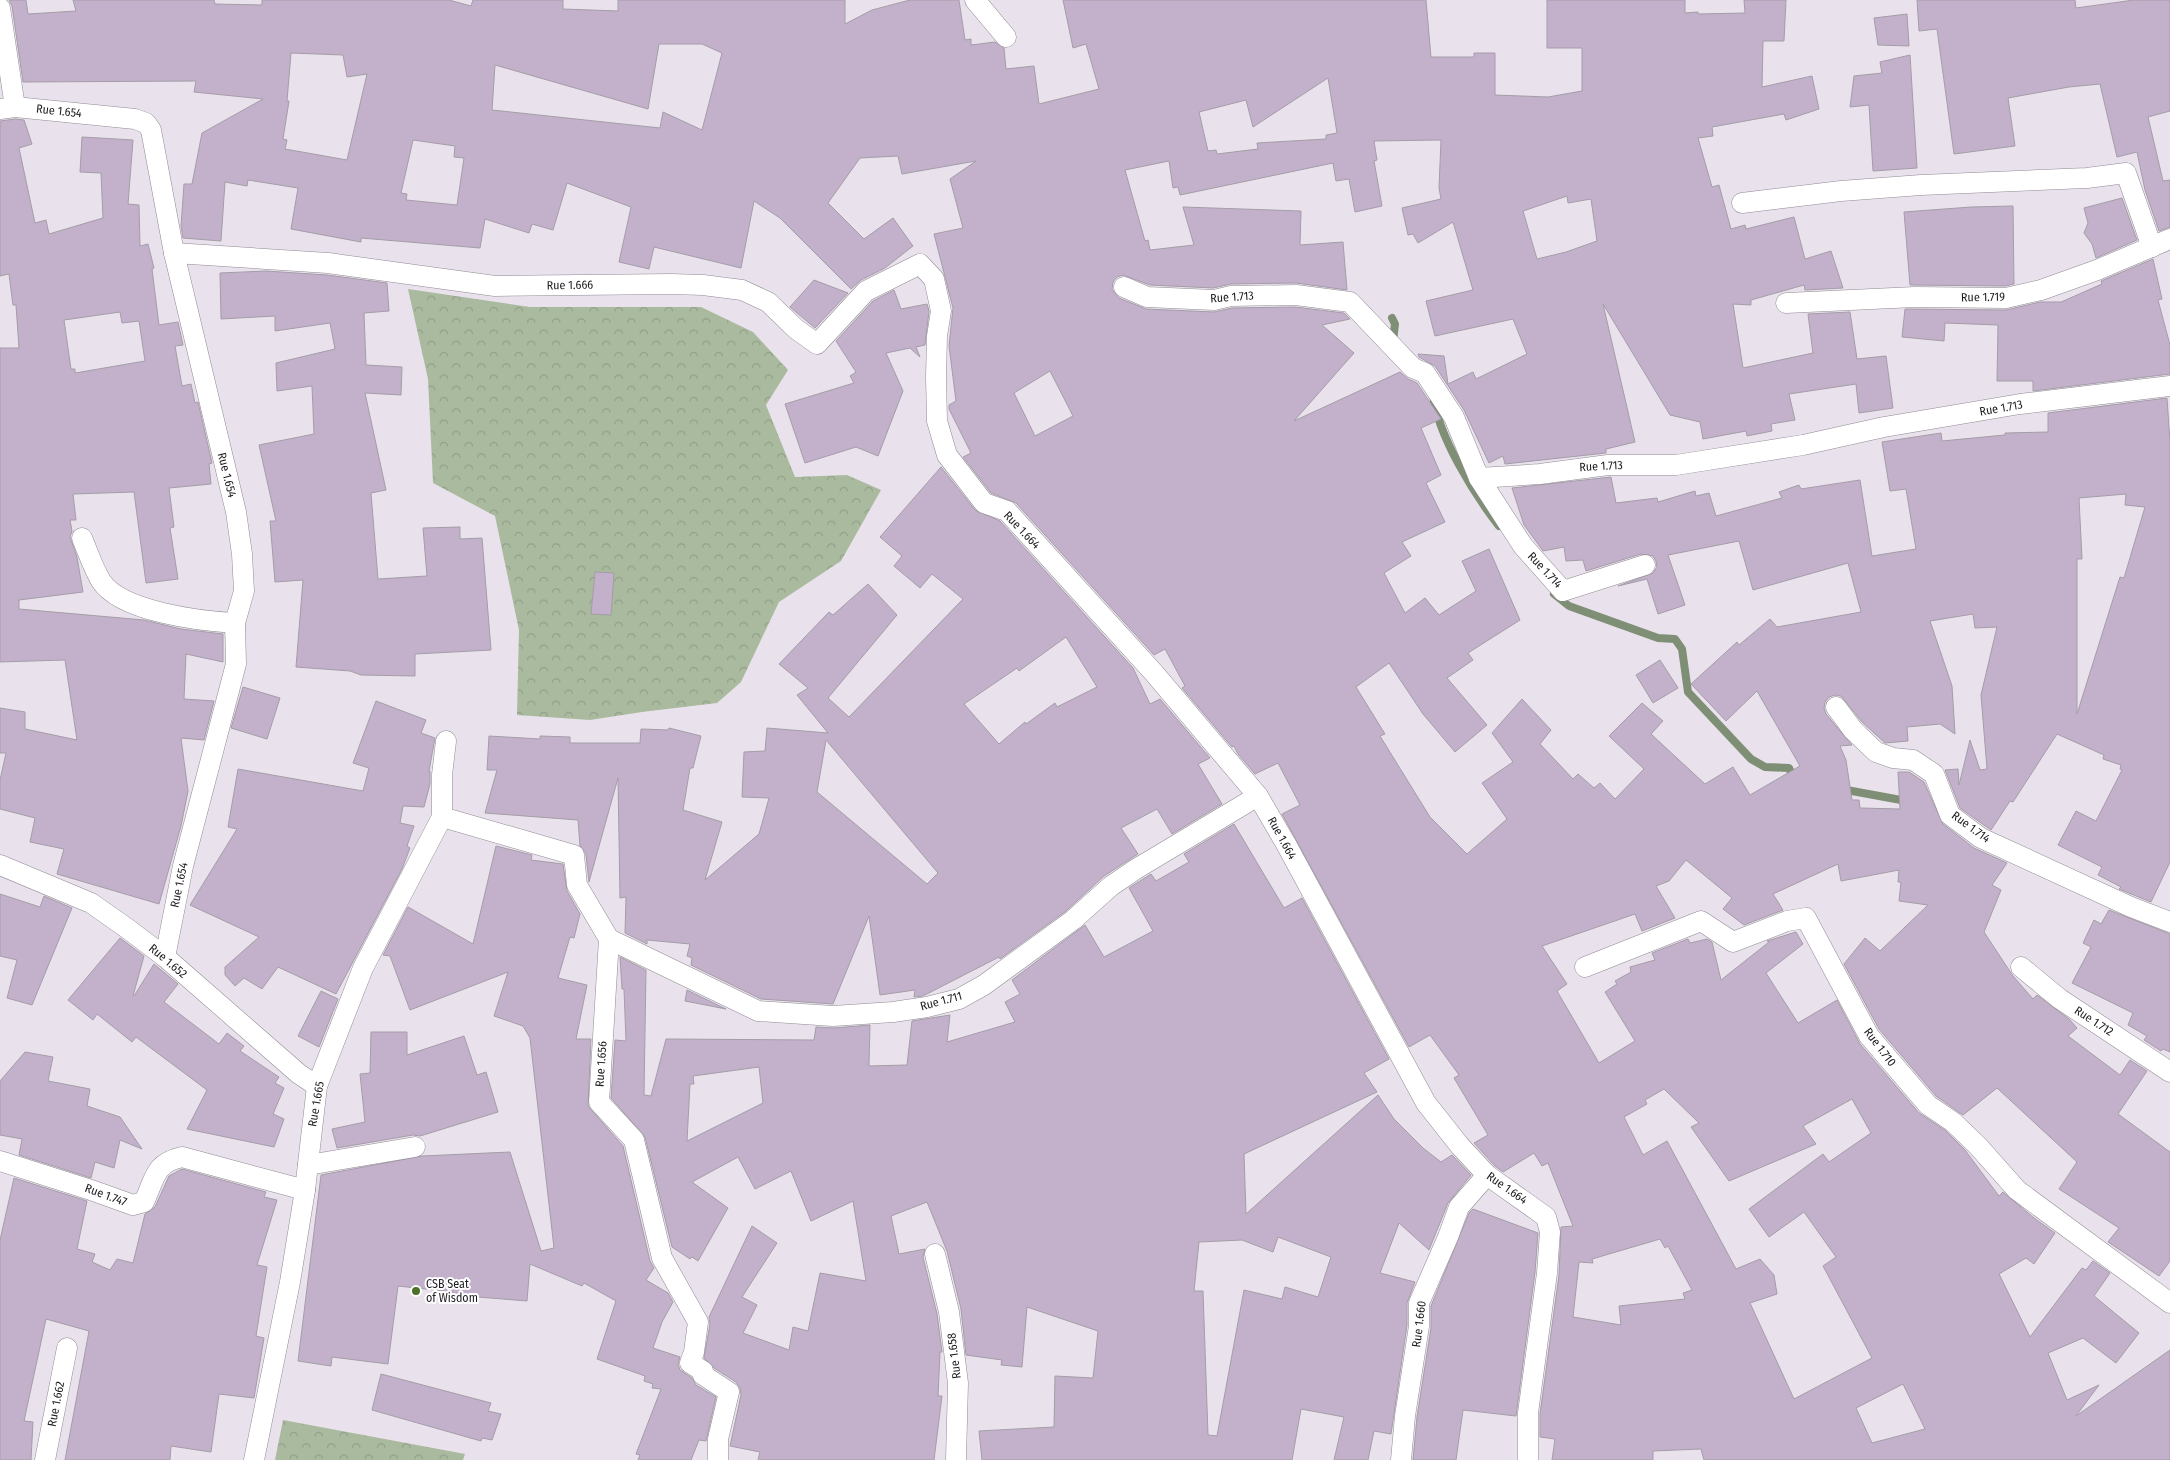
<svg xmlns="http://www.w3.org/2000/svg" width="2170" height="1460" font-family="'Fira Sans Condensed',sans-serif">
<defs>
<pattern id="forest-crowns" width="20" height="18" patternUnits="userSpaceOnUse" patternTransform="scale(1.25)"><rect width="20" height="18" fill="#aaba9f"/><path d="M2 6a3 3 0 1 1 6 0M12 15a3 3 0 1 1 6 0" fill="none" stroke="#929f89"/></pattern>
</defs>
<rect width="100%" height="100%" fill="#e9e2ec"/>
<g fill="url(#forest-crowns)">
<path d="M408,289L530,307H701L753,332L788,370L766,405L795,477L847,475L881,490L841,561L779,602L741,682L717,703L642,712L590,720L517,715L519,630L495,516L433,483L428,379Z"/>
<path d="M283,1420L465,1454L463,1460H275Z"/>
</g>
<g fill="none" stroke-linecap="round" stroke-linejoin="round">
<g stroke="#7f8f75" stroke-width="8">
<path d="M1392,318L1395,324L1393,342"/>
<path d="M1433,395C1438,436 1474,494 1499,526"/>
<path d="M1554,594L1569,606L1658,638L1675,639L1682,649L1688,692L1751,759L1765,767L1789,768L1794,779"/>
<path d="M1841,789L1901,800"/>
</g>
</g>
<g fill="#c3b1cb" stroke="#a49da7" fill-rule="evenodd">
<path d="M9,0H26L28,14L76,11L73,0H214L215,4L262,5V0H449L471,6L473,0H563V9L618,11V0H845V24L872,10L910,0H959L965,40L971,39V45L995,42L1004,48L1006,69L1034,66L1039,104L1099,89L1086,44L1073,48L1063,0H1426L1431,57H1474V53H1495V95L1548,97L1582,91V48H1547V0H1685V13L1698,12V14L1745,13L1744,0H1786L1784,41H1763L1762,87L1812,76L1819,109L1786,120L1784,114L1712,127L1713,136L1698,138L1712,187L1719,185L1731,229L1745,225L1746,229L1794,217L1805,259L1831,251L1843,288L1805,290L1804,285L1751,300V305L1733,304L1743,368L1813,353L1808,314L1850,312L1857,359L1886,356L1893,408L1859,413L1856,384L1789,394L1795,420L1771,424L1772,431L1747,436L1746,431L1703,439L1700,422L1670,415L1603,304L1635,442L1606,449V453L1505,464L1503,456L1489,463L1464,410L1435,366L1419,357L1418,354L1444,356L1448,384L1473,372L1476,379L1527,354L1513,319L1435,336L1426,301L1473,290L1453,222L1418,243L1413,234L1408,235L1402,208L1441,199L1439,188L1441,140L1374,141L1377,160L1374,161L1382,206L1355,212L1349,179L1336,181L1333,163L1180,195L1178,187L1173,188L1169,161L1125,170L1145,241L1148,240L1150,250L1194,245L1183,207L1301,211L1300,245L1343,242L1347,290L1296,283L1231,284L1213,288L1150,285L1123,275L1117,277L1113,282L1112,289L1119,298L1146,309L1214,312L1232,308L1295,307L1344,313L1350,319L1322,325L1354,353L1294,421L1400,372L1408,379L1417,383L1441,419L1421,428L1441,475L1426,483L1445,522L1402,542L1411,556L1384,573L1405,613L1425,598L1439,615L1476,591L1462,561L1489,549L1520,620L1468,653L1473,660L1447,678L1487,725L1455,752L1423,714L1389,663L1356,687L1385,734L1380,736L1430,817L1467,854L1507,819L1482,783L1513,762L1492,733L1522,699L1551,730L1540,744L1573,779L1578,774L1594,788L1600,783L1615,799L1644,769L1609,736L1642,703L1663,721L1651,734L1705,784L1733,767L1750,795L1800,766L1757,691L1726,721L1691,684L1737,642L1739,645L1770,619L1777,627L1861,612L1848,563L1753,590L1739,541L1668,555L1685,605L1658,614L1647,579L1618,586L1653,573L1657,567L1656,561L1653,556L1641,554L1586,571L1583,560L1566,561L1564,547L1543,551L1524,525L1512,488L1611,477L1616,503L1657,498L1658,502L1695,491L1696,496L1709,493L1716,516L1782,498L1779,492L1799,485L1801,489L1860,480L1872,556L1916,549L1906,489L1890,491L1882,442L1941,433L1942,441L2005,435V433L2048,432V413L2167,398L2170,442V862L2151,902L2119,889L2121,887L2098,875L2102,867L2058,845L2076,811L2096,821L2122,770L2120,769L2121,765L2103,759L2104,755L2057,734L2013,802L2010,801L1991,830L1960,808L1945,770L1958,769L1959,785L1970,740L1980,770L1987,769L1981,695L1997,627L1975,628L1973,614L1930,621L1952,686L1955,734L1940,724L1907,727L1908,741L1885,743L1862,722L1841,696L1835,695L1829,697L1825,702L1824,708L1826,714L1852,745L1840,746L1846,760L1852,800H1859L1860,808L1900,809L1898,772H1909L1924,782L1943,824L1974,848L2007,863L1992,885L2001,890L1984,932L2013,976L2033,999L2037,995L2069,1019L2077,1028L2068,1036L2120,1075L2130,1060L2147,1071L2118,1114L2170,1152V1261L2159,1276L2108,1242L2119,1228L2059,1189L2077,1162L1997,1088L1963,1115L1936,1096L1879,1029L1844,964L1865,938L1880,951L1928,905L1899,901L1901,882H1898L1899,870L1841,881L1838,864L1773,894L1783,910L1744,925L1723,909L1732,898L1686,860L1669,881L1656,886L1675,918L1642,931L1635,914L1542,946L1567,984L1557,991L1599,1063L1635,1041L1605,992L1617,984L1615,981L1631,972L1630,967L1655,960L1652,953L1688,939L1690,943L1707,939L1712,942L1721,980L1769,942L1767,941L1796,932L1803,944L1766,973L1798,1023L1837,1000L1860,1044L1919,1113L1946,1131L1965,1150L1999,1196L2003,1192L2034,1218L2055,1233L2034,1264L2026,1258L1999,1274L2030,1337L2082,1268L2086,1270L2093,1261L2110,1273L2094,1296L2139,1333L2116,1363L2083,1338L2048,1353L2067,1400L2099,1385L2076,1416L2170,1350V1460H1704L1701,1449L1653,1451V1460H1552L1555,1439L1540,1437V1414L1559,1275L1561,1227L1573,1226L1548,1163L1542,1166L1534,1153L1503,1172L1495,1166L1474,1143L1488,1135L1454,1078L1459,1075L1430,1035L1409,1047L1282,814L1300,805L1278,763L1255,774L1238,754L1234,746L1232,747L1182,688L1185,686L1165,649L1154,655L1016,503L991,493L963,457L971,453L949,409V405L956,401L949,346L953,308L934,234L963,228L950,179L976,161L902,174L898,156L860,158L828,203L864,239L893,218L913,246L885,268L861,280L851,289L780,218L754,201L741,268L654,247L649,269L619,262L631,207L567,183L553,230L532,224L529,233L485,219L480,248L361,238V242L291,229L298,188L248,180L247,186L225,182L221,241L183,238L181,226L184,184H192L202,133L263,99L194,92L196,81L23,82L12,6ZM659,44H702L722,53L702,130L663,112L660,128L492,110L495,65L648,109ZM291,53L343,55L347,77L367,74L347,160L285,149L287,140L283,139L289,101H287ZM1328,78L1337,133L1326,135V139L1257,143L1258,149L1217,154L1216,150L1208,151L1199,112L1246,100L1253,127ZM413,140L455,146L454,157L464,158L457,205L406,200L407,194L401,193ZM1567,196L1568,203L1591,199L1597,241L1566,252L1537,259L1523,211ZM1050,371L1073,416L1035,436L1014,393ZM2126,494L2125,505L2145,507L2124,578L2120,577L2077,714V559H2082L2079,498ZM1664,1089L1699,1123L1691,1127L1729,1181L1816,1144L1803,1126L1852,1099L1871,1133L1829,1162L1823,1154L1749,1209L1769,1237L1804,1212L1836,1257L1823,1266L1872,1358L1794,1399L1750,1303L1777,1294L1774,1275L1760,1259L1736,1269L1667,1141L1643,1155L1624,1117L1647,1104L1645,1100ZM1660,1239L1665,1248L1668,1246L1692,1290L1683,1293L1685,1299L1619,1306L1621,1325L1573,1317L1579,1262L1593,1263L1592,1259ZM1903,1384L1925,1429L1872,1443L1856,1408Z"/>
<path d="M1917,0H2075L2076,8L2134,0H2170V111L2148,117L2163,181L2170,180V227L2159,231L2145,190L2137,152L2117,157L2100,84L2069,87L2008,98L2015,146L1954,154L1937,29L1919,31Z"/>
<path d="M1907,14L1909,46L1878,45L1874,18Z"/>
<path d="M1910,55L1917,168L1873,171L1869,105L1850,107L1854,76L1882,73L1880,62Z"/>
<path d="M15,119L24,120L32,144L19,148L35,223L46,220L49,234L103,218L101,173L80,172L82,137L133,140L128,204L139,205L140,246L148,244L154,268L152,269L159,325L178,322L183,345L175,346L182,386L191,384L195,403L198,402L212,463L209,464L211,484L169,488L174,527L170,528L178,579L146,583L134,492L73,494L76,520H70L72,531L70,537L77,557L83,592L19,600V609L144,620L181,629L223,634V662L186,654L184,699L214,701L204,740L181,738L188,791L181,826L159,904L57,874L64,849L30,842L35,818L0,809V780L6,753H0V708L25,712V729L77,740L65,660L0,662V348H19L16,305H13L9,274L0,276V121ZM120,312L122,323L139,321L145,361L75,373V369H71L64,320Z"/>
<path d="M2122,198L2137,240L2096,258L2092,244L2084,233L2088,223L2084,208Z"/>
<path d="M2013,206L2014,284L2005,286L1910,285L1904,212L1971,207Z"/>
<path d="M2153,259L2162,299L2158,300L2170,345V374L2033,391V381H1997L1998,325L1945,323L1944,341L1902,337L1905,309L2006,310L2040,302H2061L2102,284L2101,281Z"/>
<path d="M266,271L327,275L387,283L389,311L364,313L366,365L402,367L401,395L365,393L386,490L371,493L378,579L427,576L423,528L460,527V539L482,538L491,650L415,654V676L361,675L350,671L296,667L303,580L275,582L270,521H276L259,445L314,434L312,386L277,391L276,363L335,349L330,323L275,331V316L221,319L220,273Z"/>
<path d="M814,280L848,293L815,328L790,307Z"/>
<path d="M894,290L901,309L927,304L929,311L925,345L916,347L920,357L910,348L886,353L903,391L878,456L856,447L805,463L785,404L854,383L850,376L856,372L836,341L873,301Z"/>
<path d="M941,467L975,510L1000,521L1133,668L1150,704L1160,699L1210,758L1198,764L1222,804L1172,834L1157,809L1121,828L1138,854L1104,876L1066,911L1000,959L999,957L923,996L914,997L915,990L880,995L869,916L833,1004L761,999L691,965L692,958L687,956L690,944L647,940V944L625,933L626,897L620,898L618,778L589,882L586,854L580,846L578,820L485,813L497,770H487L489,736L540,739V736L570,737V743H640L641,729L668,730L669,728L701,736L693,768H690L683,810L722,822L705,880L759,834L769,798L742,797L744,752L765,751L767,728L828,733L797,695L808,688L779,664L829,612L833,615L868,584L897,615L828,698L849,717L963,599L932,574L920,588L894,566L902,556L880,537ZM1066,637L1097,687L1057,707L1055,703L1026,724L1025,722L999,744L964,704L1017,668L1019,671ZM826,740L938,873L927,884L817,792Z"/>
<path d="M595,572L614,573L611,615L591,614Z"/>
<path d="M1660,660L1678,688L1653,703L1636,675Z"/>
<path d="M243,687L280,698L267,739L231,728Z"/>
<path d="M376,701L426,720L421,733L435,738L429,771H430V784L424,807L403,806L400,823L414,826L407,846L410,848L402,869L336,994L278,967L262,989L244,978L235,986L225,975V967L259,937L190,905L237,829L228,827L238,769L363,791L369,768L353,763Z"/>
<path d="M1234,824L1284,908L1302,898L1389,1059L1364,1073L1377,1092L1244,1154L1246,1214L1378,1095L1394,1119L1423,1148L1441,1162L1452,1155L1471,1175L1448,1203L1429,1250L1399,1223L1380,1273L1415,1282L1407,1303V1325L1391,1434L1374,1431L1368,1460H1334L1344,1417L1301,1409L1292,1460H982L979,1431L1054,1427L1055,1376L1093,1378L1098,1331L1027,1307L1022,1367L1001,1365L1002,1360L966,1355L961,1309L947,1251L927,1202L891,1216L899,1254L925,1249L923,1257L937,1314L942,1352H940L938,1396H942L934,1460H758L760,1452L730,1446L741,1395L740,1388L736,1382L714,1368L704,1358L710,1324L709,1317L752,1226L777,1243L742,1297L757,1305L743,1333L789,1350L793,1327L808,1331L820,1273L866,1281L853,1201L811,1221L791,1171L755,1189L738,1157L692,1182L728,1208L698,1261L692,1257L690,1259L672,1247L645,1137L611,1098L615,1040L626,1041L624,989H622L620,957L646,970L644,1095L651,1096L666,1039L814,1040L816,1027L834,1028L870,1025L869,1066L907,1065L912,1021L950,1015L947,1042L1015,1022L1005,1002L1020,994L1012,980L1085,925L1104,957L1153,931L1129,888L1151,874L1156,881L1189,862L1184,854ZM759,1067L763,1103L687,1141L690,1084H694L693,1076ZM1278,1237L1331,1257L1318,1297L1285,1287L1282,1299L1244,1290L1217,1436L1208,1435L1203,1291H1194L1199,1242L1242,1240L1273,1252Z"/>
<path d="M496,846L532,855L531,860L563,864L567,891L580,914L574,938L570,937L558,978L587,985L576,1039H591L588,1106L623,1146L650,1261L654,1268L646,1280L668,1293L673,1302L662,1322L653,1348L680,1357L678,1364L680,1370L692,1378L696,1385L716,1397L706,1441L699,1440L691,1460H638L640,1455L636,1454L661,1389L652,1388L653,1384L644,1381L645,1376L597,1359L616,1301L584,1283L582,1286L530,1264L527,1301L453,1295V1292L398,1286L388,1364L332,1357L331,1366L298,1361L321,1175L422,1156L510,1152L541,1251L554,1248L530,1038L523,1026L494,1016L508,972L410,1010L390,956L383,955L408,907L473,944Z"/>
<path d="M0,894L40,907L44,896L72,908L32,1005L7,998L17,960L0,956Z"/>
<path d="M2109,910L2170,934V1052L2163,1049L2161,1051L2144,1040L2147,1036L2128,1025L2133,1013L2072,983L2091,947L2083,943L2094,920L2101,924Z"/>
<path d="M120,938L144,956L133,996H134L154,964L178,984L164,1002L219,1044L227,1033L244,1046L240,1051L279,1077L275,1083L284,1088L273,1114L284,1119L274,1147L187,1129L207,1090L136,1037L132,1042L97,1014L93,1020L68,1000Z"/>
<path d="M687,990L726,1009L685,1001Z"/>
<path d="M321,991L338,999L319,1047L298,1036Z"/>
<path d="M371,1032H407V1055L464,1036L477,1075L486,1072L498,1112L420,1136L413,1135L337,1148L332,1129L365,1122L360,1074L370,1073Z"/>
<path d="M25,1052L53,1057L48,1081L90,1089L87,1106L120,1117L142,1149L120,1140L114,1168L95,1162L91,1178L19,1155L22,1139L0,1135V1081Z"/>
<path d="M182,1169L266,1192L264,1197L277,1200L257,1265L267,1267L256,1336L264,1338L254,1398L219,1394L211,1452L171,1446L170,1460H65L89,1331L46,1319L24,1421L33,1422L31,1460H0V1240L14,1178L87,1201L77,1249L95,1254L92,1262L110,1270L117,1259L133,1263L145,1214L155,1207L169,1176Z"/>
<path d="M1473,1209L1538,1233L1535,1272L1516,1416L1463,1410L1456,1460H1413L1417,1417L1431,1328V1306L1469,1213Z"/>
<path d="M381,1374L491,1403L488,1411L501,1414L492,1440L482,1438L481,1441L372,1410Z"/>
</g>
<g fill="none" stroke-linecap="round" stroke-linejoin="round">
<defs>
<g id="minor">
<path d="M975,0L1006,37"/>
<path d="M0,8L15,107"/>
<path d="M0,109L15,107L135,119L146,123L151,130L174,253L236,512L242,554L244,591L235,623L236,664L183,866L165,957"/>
<path d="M1742,203L1841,191L1921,185L2087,178L2126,173L2152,247"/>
<path d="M174,253L328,263L495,286L671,284L703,285L742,290L768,302L796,329L817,344L866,291L920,264L934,279L941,311L937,336L936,377L937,421L947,455L984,503L1007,511L1154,673L1258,796L1286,844L1426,1103L1460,1146L1487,1175L1546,1217L1550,1232L1547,1273L1528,1413V1460"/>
<path d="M1124,287L1147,297L1214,300L1231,296L1296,295L1350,302L1413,368L1425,373L1454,417L1479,478L1540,474L1608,465H1676L1803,445L1884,427L2020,404L2170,386"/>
<path d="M1786,303L1915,297L2006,298L2041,290L2097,270L2170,239"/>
<path d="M1479,478L1523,546L1563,591L1645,565"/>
<path d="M82,538C88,552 93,568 101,581C121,612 201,621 235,623"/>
<path d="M1836,707L1853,730L1876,752L1893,758L1913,760L1934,774L1950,815L1981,838L2131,907L2170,922"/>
<path d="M442,817L574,855L577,885L609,939L599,1102L634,1140L662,1258L698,1322L694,1352L690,1363L703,1371V1375L729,1392L718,1439V1460"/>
<path d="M0,865L91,903L128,929L165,957L299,1074L317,1086"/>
<path d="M609,939L758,1011L833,1016L893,1012L927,1007L959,999L984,985L1073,920L1111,886L1136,869L1258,796"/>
<path d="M1585,967L1701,921L1733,942L1787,921L1806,918L1869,1036L1928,1105L1953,1122L1978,1146L2017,1190L2170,1303"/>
<path d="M2021,967L2060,999L2170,1072"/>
<path d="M0,1161L91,1190L133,1205L144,1202C155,1179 154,1163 182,1157L305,1190"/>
<path d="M308,1165L415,1147"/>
<path d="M935,1254L949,1312L958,1383L956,1460"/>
<path d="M45,1460L67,1348"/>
<path d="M254,1460L290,1282L305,1190L317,1086L363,968L442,817V775L446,741"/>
<path d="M1401,1460L1405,1416L1419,1326V1303L1448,1237L1459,1207L1487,1175"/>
</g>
</defs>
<use href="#minor" stroke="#918a94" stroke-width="21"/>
<use href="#minor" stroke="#fff" stroke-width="20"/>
</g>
<circle fill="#4b712b" stroke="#fff" stroke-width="2" cx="416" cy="1291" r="5"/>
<g text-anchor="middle" stroke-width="4" stroke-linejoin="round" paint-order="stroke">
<g font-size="12" fill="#1f1c20" stroke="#fff">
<text transform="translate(59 111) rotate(6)" y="4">Rue 1.654</text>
<text transform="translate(570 285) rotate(-1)" y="4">Rue 1.666</text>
<text transform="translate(1232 297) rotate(-4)" y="4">Rue 1.713</text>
<text transform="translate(1983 297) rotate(-1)" y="4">Rue 1.719</text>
<text transform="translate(2001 408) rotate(-10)" y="4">Rue 1.713</text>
<text transform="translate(1601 466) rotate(-3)" y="4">Rue 1.713</text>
<text transform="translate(227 475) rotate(76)" y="4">Rue 1.654</text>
<text transform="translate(1022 530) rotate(46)" y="4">Rue 1.664</text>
<text transform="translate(1545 570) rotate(47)" y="4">Rue 1.714</text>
<text transform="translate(1971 827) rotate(36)" y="4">Rue 1.714</text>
<text transform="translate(1282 838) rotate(61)" y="4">Rue 1.664</text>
<text transform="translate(179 885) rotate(-78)" y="4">Rue 1.654</text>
<text transform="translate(168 961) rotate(40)" y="4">Rue 1.652</text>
<text transform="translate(941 1001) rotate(-15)" y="4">Rue 1.711</text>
<text transform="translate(2094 1021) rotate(33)" y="4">Rue 1.712</text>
<text transform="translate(1880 1047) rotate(53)" y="4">Rue 1.710</text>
<text transform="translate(601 1064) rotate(-86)" y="4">Rue 1.656</text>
<text transform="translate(316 1104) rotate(-80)" y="4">Rue 1.665</text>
<text transform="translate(1507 1188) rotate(35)" y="4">Rue 1.664</text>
<text transform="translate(106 1195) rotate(20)" y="4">Rue 1.747</text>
<text transform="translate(1419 1324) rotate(-83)" y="4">Rue 1.660</text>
<text transform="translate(954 1356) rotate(-97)" y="4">Rue 1.658</text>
<text transform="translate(56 1404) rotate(-79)" y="4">Rue 1.662</text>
</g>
<g font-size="12" fill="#1f1c20" stroke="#fff" text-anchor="start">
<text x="426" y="1288">CSB Seat<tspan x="426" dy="14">of Wisdom</tspan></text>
</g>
</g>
</svg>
